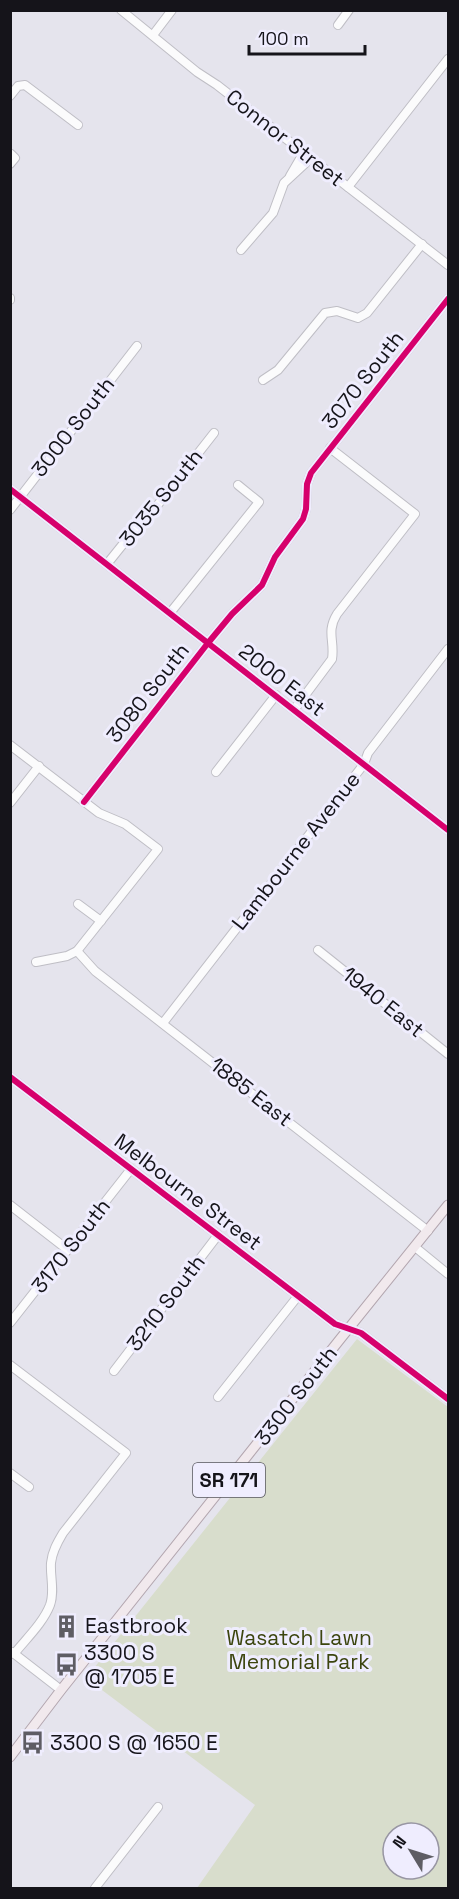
<svg xmlns="http://www.w3.org/2000/svg" width="459" height="1899" font-family="'Space Grotesk',sans-serif">
<rect width="100%" height="100%" fill="#e5e4ed"/>
<path fill="#d8ddcc" fill-rule="evenodd" d="M357,1339L448,1407V1888H197L255,1805L86,1678ZM393,1833H429V1869H393Z"/>
<g fill="none" stroke-linecap="round" stroke-linejoin="round">
<defs>
<g id="minor">
<path d="M121,10L197,72L217,85L448,265"/>
<path d="M338,25L349,10"/>
<path d="M153,35L172,10"/>
<path d="M10,96L18,86L25,85L78,125"/>
<path d="M10,164L15,158L11,154"/>
<path d="M290,176L304,152"/>
<path d="M348,187L448,59"/>
<path d="M241,250L273,213L284,183L311,158"/>
<path d="M10,298V300"/>
<path d="M263,380L278,370L325,313L337,311L358,318L367,313L422,244"/>
<path d="M10,489L448,830"/>
<path d="M10,510L137,346"/>
<path d="M107,564L140,523L156,507L214,433"/>
<path d="M170,613L259,502L238,485"/>
<path d="M294,710L332,659C335,641 326,632 337,614L415,514L330,448"/>
<path d="M10,745L99,813L125,824L158,849L77,951L67,956L36,962"/>
<path d="M216,772L276,695"/>
<path d="M84,802L208,643L232,614L262,585L275,557L303,519L306,509L307,484L311,473L448,299"/>
<path d="M10,803L39,766"/>
<path d="M78,904L101,921"/>
<path d="M318,950L448,1054"/>
<path d="M77,951L95,971L428,1231"/>
<path d="M163,1023L364,764L368,753L448,649"/>
<path d="M10,1077L335,1324L361,1333L448,1399"/>
<path d="M10,1205L68,1250"/>
<path d="M415,1247L448,1274"/>
<path d="M10,1323L131,1169"/>
<path d="M10,1365L126,1453L63,1533C57,1543 52,1552 51,1563C50,1577 55,1591 50,1605C43,1623 26,1639 14,1654"/>
<path d="M114,1371L218,1235"/>
<path d="M218,1397L298,1296"/>
<path d="M10,1473L29,1487"/>
<path d="M12,1652L61,1690"/>
<path d="M95,1888L158,1807"/>
</g>
<path id="major" d="M10,1757L61,1690L341,1338L448,1205"/>
</defs>
<use href="#minor" stroke="#bfbec5" stroke-width="10"/>
<use href="#major" stroke="#b3a6af" stroke-width="11"/>
<use href="#minor" stroke="#fbfbfc" stroke-width="8"/>
<use href="#major" stroke="#f1e9ed" stroke-width="9"/>
<defs>
<g id="cycleway">
<path d="M10,489L448,830"/>
<path d="M84,802L208,643L232,614L262,585L275,557L303,519L306,509L307,484L311,473L448,299"/>
<path d="M10,1077L335,1324L361,1333L448,1399"/>
</g>
</defs>
<use href="#cycleway" stroke="#efedfe" stroke-width="10"/>
<use href="#cycleway" stroke="#d6006c" stroke-width="6"/>
</g>
<defs>
<symbol id="building-bare" viewBox="-9 -9 18 18"><path d="M-4-6H4V6H1V3H-1V6H-4ZM-2.5-4.3h1.7v1.8h-1.7ZM.8-4.3h1.7v1.8H.8ZM-2.5-1h1.7V.8h-1.7ZM.8-1h1.7V.8H.8Z" fill="#5e5d64" stroke="#efedfe" stroke-width="2.5" paint-order="stroke"/></symbol>
<symbol id="bus-bare" viewBox="-9 -9 18 18"><path d="M-5-6H5V4H4V6H2V4H-2V6H-4V4H-5ZM-3.5-4V0h7V-4ZM-3.5 1.2v1.5H-2V1.2ZM2 1.2v1.5H3.5V1.2Z" fill="#5e5d64" stroke="#efedfe" stroke-width="2.5" paint-order="stroke"/></symbol>
</defs>
<g fill-rule="evenodd">
<use href="#building-bare" x="50" y="1610" width="33" height="33"/>
<use href="#bus-bare" x="50" y="1648" width="33" height="33"/>
<use href="#bus-bare" x="16" y="1726" width="33" height="33"/>
</g>
<g text-anchor="middle" stroke-width="6" stroke-linejoin="round" paint-order="stroke">
<rect fill="#efedfe" stroke="#56555e" stroke-width="1.5" x="193" y="1463" width="72" height="34" rx="4.5"/>
<g font-size="20" font-weight="bold" fill="#15141a">
<text x="229" y="1487">SR 171</text>
</g>
<g font-size="21" fill="#15141a" stroke="#efedfe">
<text transform="translate(285 138) rotate(38)" y="7">Connor Street</text>
<text transform="translate(363 380) rotate(-52)" y="7">3070 South</text>
<text transform="translate(73 427) rotate(-52)" y="7">3000 South</text>
<text transform="translate(161 498) rotate(-51)" y="7">3035 South</text>
<text transform="translate(282 680) rotate(38)" y="7">2000 East</text>
<text transform="translate(148 693) rotate(-52)" y="7">3080 South</text>
<text transform="translate(296 851) rotate(-52)" y="7">Lambourne Avenue</text>
<text transform="translate(383 1002) rotate(39)" y="7">1940 East</text>
<text transform="translate(251 1092) rotate(38)" y="7">1885 East</text>
<text transform="translate(188 1192) rotate(37)" y="7">Melbourne Street</text>
<text transform="translate(71 1246) rotate(-52)" y="7">3170 South</text>
<text transform="translate(166 1303) rotate(-53)" y="7">3210 South</text>
<text transform="translate(296 1396) rotate(-52)" y="7">3300 South</text>
</g>
<g font-size="21" fill="#15141a" stroke="#efedfe" text-anchor="start">
<text x="85" y="1633">Eastbrook</text>
<text x="84" y="1660">3300 S<tspan x="84" dy="24">@ 1705 E</tspan></text>
<text x="50" y="1750">3300 S @ 1650 E</text>
</g>
<g font-size="21" fill="#3c450f" stroke="#efedfe">
<text x="299" y="1645">Wasatch Lawn<tspan x="299" dy="24">Memorial Park</tspan></text>
</g>
</g>
<rect width="459" height="1899" fill="none" stroke="#15141a" stroke-width="24"/>
<g transform="translate(411 1851) rotate(308)"><circle r="28" fill="#efedfe" stroke="#9896a3" stroke-width="1.5"/>
<path d="M0-4.5L10 22L0 15L-10 22Z" fill="#5e5d64"/>
<text y="-9" font-size="16" font-weight="bold" text-anchor="middle" fill="#15141a">N</text>
</g>
<path d="M249 45v9h116v-9" fill="none" stroke="#15141a" stroke-width="3"/>
<text x="258" y="45" font-size="18" fill="#15141a" stroke="#efedfe" stroke-width="4.5" paint-order="stroke">100 m</text>
</svg>
